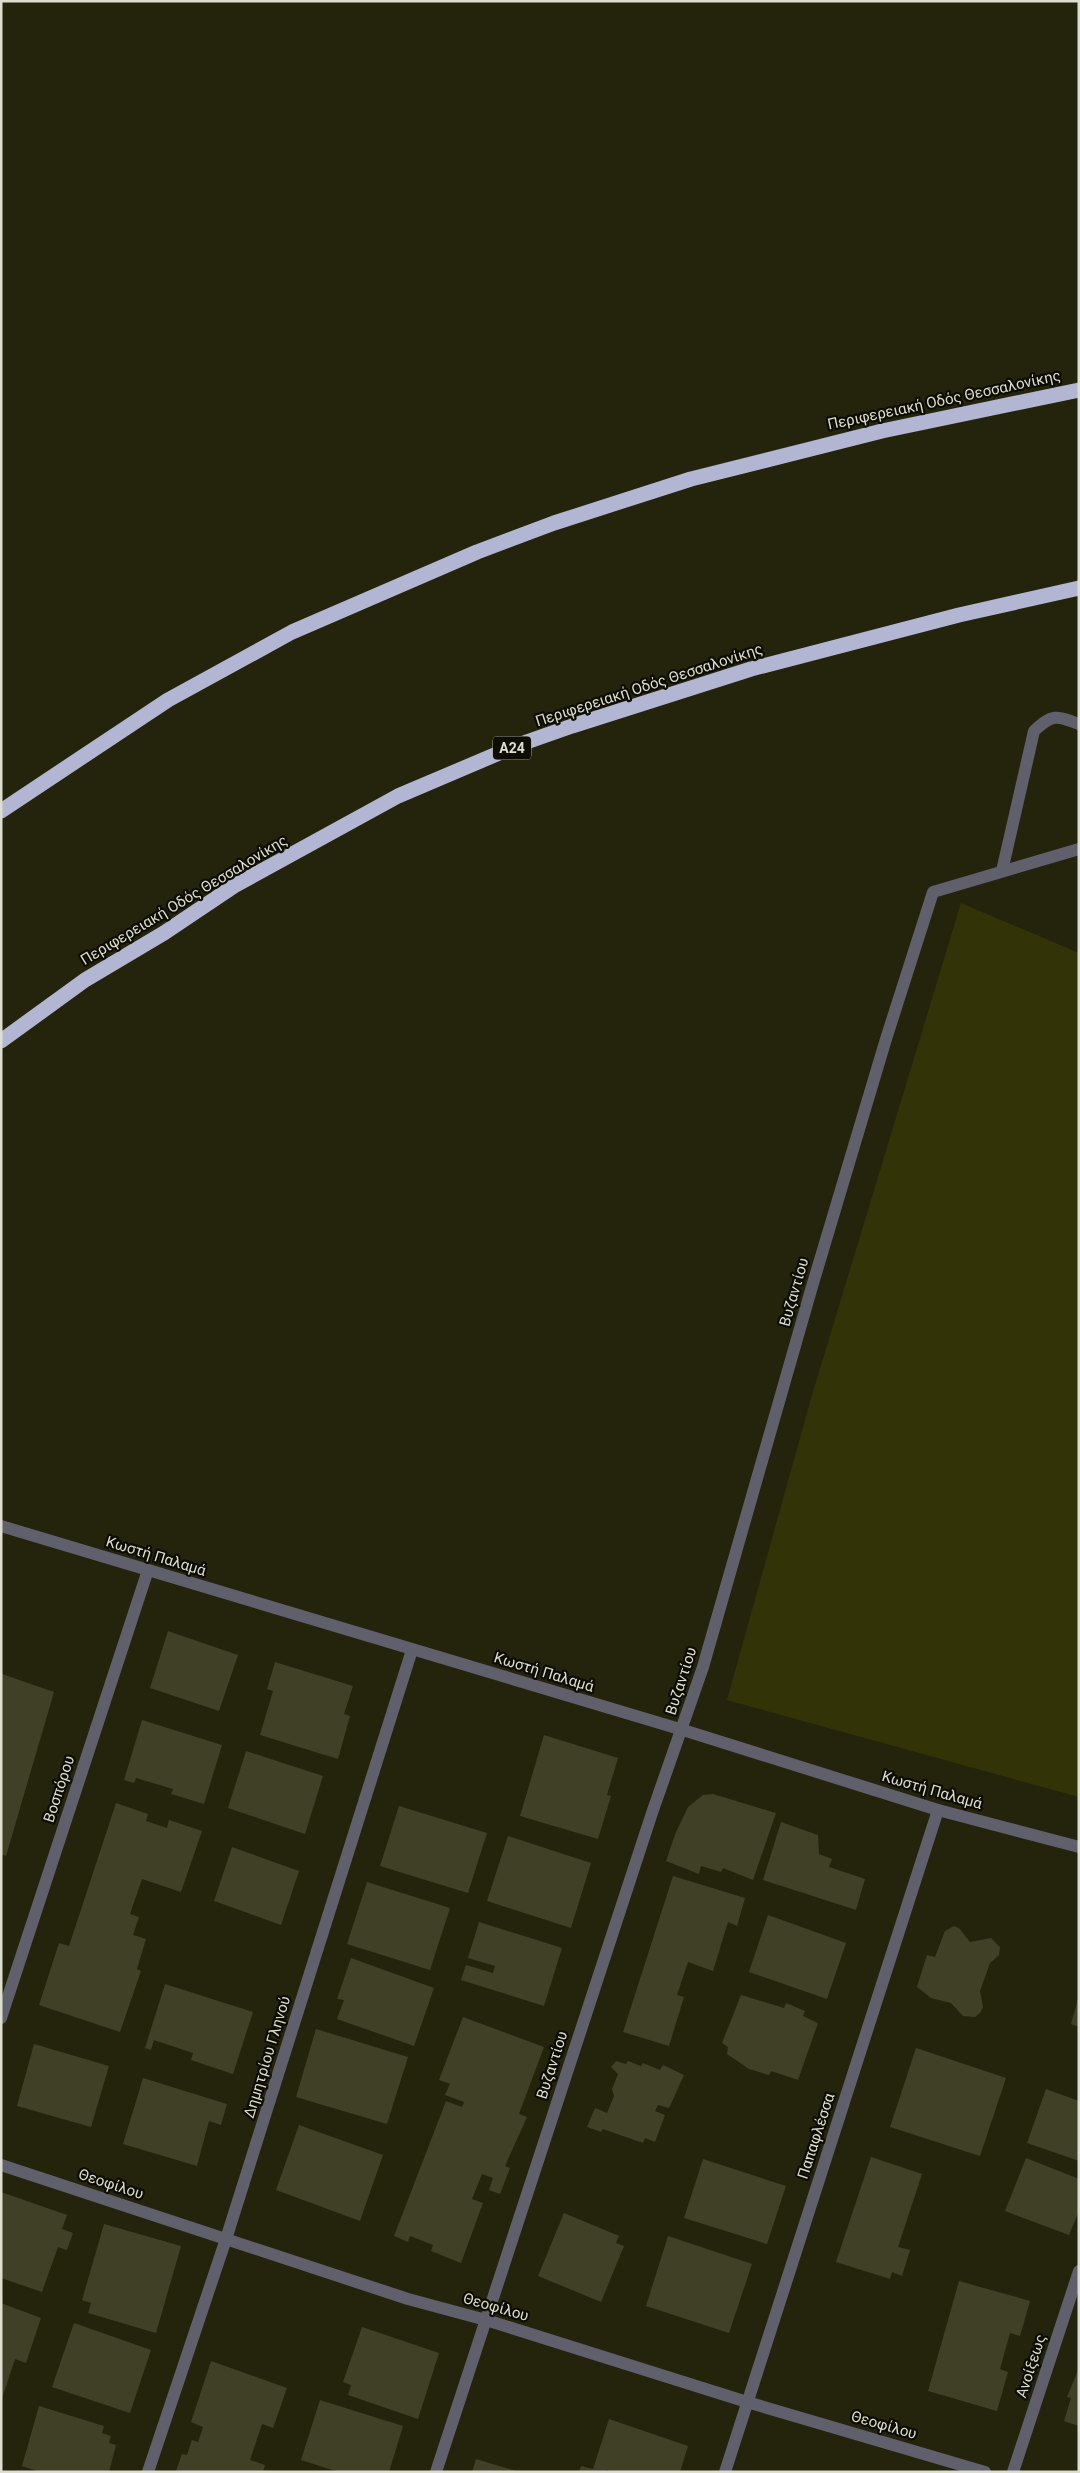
<svg xmlns="http://www.w3.org/2000/svg" width="1080" height="2473" font-family="Roboto,sans-serif">
<rect width="100%" height="100%" fill="#24240c"/>
<path fill="#333308" d="M961,903L1079,953V1797L727,1700L812,1395Z"/>
<g fill="#404027">
<path d="M168,1631L238,1655L219,1711L150,1688Z"/>
<path d="M275,1662L353,1686L344,1714L350,1716L338,1759L260,1735L273,1691L267,1689Z"/>
<path d="M2,1674L54,1692L6,1856L1,1854Z"/>
<path d="M142,1720L222,1745L204,1804L171,1794L173,1789L136,1778L134,1783L124,1780Z"/>
<path d="M544,1735L618,1758L607,1795L611,1796L598,1839L520,1816Z"/>
<path d="M246,1751L323,1776L305,1834L228,1808Z"/>
<path d="M713,1794L776,1813L753,1880L723,1868L721,1872L701,1866L699,1874L666,1861L676,1832L688,1807L703,1795Z"/>
<path d="M116,1803L148,1814L146,1821L167,1828L169,1820L202,1831L181,1892L142,1879L130,1914L139,1917L133,1935L146,1939L137,1969L141,1971L120,2032L39,2005L59,1943L69,1946Z"/>
<path d="M399,1806L487,1833L468,1893L380,1866Z"/>
<path d="M781,1822L818,1835L819,1854L832,1859L829,1867L865,1879L856,1910L763,1880Z"/>
<path d="M508,1836L591,1863L571,1928L487,1901Z"/>
<path d="M232,1847L299,1871L281,1925L214,1901Z"/>
<path d="M673,1876L745,1898L737,1926L728,1922L713,1971L688,1962L677,1995L684,1997L669,2046L623,2032Z"/>
<path d="M367,1882L450,1908L430,1970L347,1944Z"/>
<path d="M768,1915L846,1943L827,1999L749,1972Z"/>
<path d="M479,1922L562,1948L544,2006L461,1980L466,1965L493,1973L495,1966L468,1958Z"/>
<path d="M954,1926L959,1928L970,1942L991,1938L1000,1947L999,1955L990,1963L980,1991L983,2007L980,2013L975,2017L963,2016L951,2003L931,1998L917,1987L927,1955L935,1957L945,1931Z"/>
<path d="M351,1958L434,1988L414,2046L337,2019L344,2000L337,1999Z"/>
<path d="M165,1984L253,2012L233,2074L191,2060L193,2053L154,2040L151,2050L145,2048Z"/>
<path d="M741,1995L784,2008L786,2003L805,2011L803,2016L818,2023L798,2080L771,2071L769,2075L749,2069L727,2054L728,2047L722,2043Z"/>
<path d="M1078,1999H1079V2027L1071,2024Z"/>
<path d="M463,2017L544,2047L519,2114L527,2117L505,2166L510,2168L500,2194L489,2190L493,2178L482,2174L472,2199L483,2203L461,2263L431,2251L433,2245L410,2236L408,2242L394,2236L446,2101L462,2107L464,2102L445,2095L450,2084L439,2080Z"/>
<path d="M316,2029L408,2057L387,2124L296,2097Z"/>
<path d="M34,2044L109,2066L91,2127L17,2106Z"/>
<path d="M916,2048L1006,2078L980,2156L890,2127Z"/>
<path d="M616,2061L626,2064L628,2061L641,2066L643,2063L660,2070L663,2065L684,2075L669,2108L658,2105L655,2111L665,2115L655,2142L645,2138L643,2143L603,2129L601,2132L587,2127L595,2108L607,2113L614,2096L612,2089L618,2074L611,2067Z"/>
<path d="M143,2078L227,2104L221,2125L209,2121L197,2166L123,2144Z"/>
<path d="M1046,2089L1079,2101V2161L1027,2143Z"/>
<path d="M299,2125L383,2155L360,2221L276,2190Z"/>
<path d="M871,2157L922,2174L898,2247L910,2250L902,2276L892,2272L890,2279L836,2262Z"/>
<path d="M1026,2158L1079,2179V2211L1069,2235L1005,2211Z"/>
<path d="M703,2159L786,2186L767,2244L684,2218Z"/>
<path d="M1,2192L67,2215L62,2229L73,2233L67,2250L58,2247L42,2292L1,2278Z"/>
<path d="M564,2213L619,2236L616,2243L624,2246L601,2302L538,2276Z"/>
<path d="M104,2224L181,2246L156,2333L88,2313L91,2303L82,2300Z"/>
<path d="M668,2236L752,2264L729,2333L646,2306Z"/>
<path d="M959,2281L1030,2301L1020,2336L1010,2333L1000,2369L1008,2372L997,2411L928,2391Z"/>
<path d="M1,2303L41,2318L26,2363L15,2359L2,2398Z"/>
<path d="M74,2323L151,2350L130,2413L52,2387Z"/>
<path d="M362,2327L439,2353L418,2419L348,2395L351,2385L343,2382Z"/>
<path d="M211,2361L287,2388L273,2428L262,2424L250,2460L265,2465L263,2472L176,2471L182,2454L187,2455L192,2440L198,2442L203,2427L191,2422Z"/>
<path d="M1079,2368V2426L1064,2421L1071,2398L1067,2397Z"/>
<path d="M320,2400L403,2426L389,2472H339L301,2460Z"/>
<path d="M39,2406L104,2426L102,2433L111,2436L109,2443L116,2445L109,2472H40L22,2466Z"/>
<path d="M609,2419L688,2446L680,2472H612L606,2470L605,2472H579L581,2466L593,2469Z"/>
<path d="M476,2459L516,2471V2472H472Z"/>
</g>
<g fill="none" stroke-linecap="round" stroke-linejoin="round">
<g stroke="#5f606b" stroke-width="12">
<path d="M1002,871L1034,731C1052,714 1056,715 1079,724"/>
<path d="M1,1526L683,1730L938,1810L1079,1847"/>
<path d="M1,2018L148,1570"/>
<path d="M1,2165L408,2299L486,2320L747,2402L985,2472"/>
<path d="M148,2472L226,2239L412,1650"/>
<path d="M436,2472L652,1813L703,1667L811,1290L886,1039L933,892L1079,849"/>
<path d="M725,2472L938,1810"/>
<path d="M1013,2472L1079,2271"/>
</g>
<g stroke="#b3b6d2" stroke-width="15">
<path d="M1,811L168,700L292,632L477,552L554,523L691,479L882,431L1079,390"/>
<path d="M1,1041L85,980L164,933L234,886L398,796L518,745L572,726L751,669L959,615L1079,588"/>
</g>
</g>
<g text-anchor="middle" stroke-width="4.5" stroke-linejoin="round" paint-order="stroke">
<rect fill="#0d0d04" stroke="#9f9f92" stroke-width="1" x="493" y="736.5" width="38" height="23" rx="4"/>
<g font-size="14" font-weight="bold" fill="#dddecf">
<text x="512" y="753">Α24</text>
</g>
<g font-size="15" fill="#dddecf" stroke="#0d0d04">
<text transform="translate(944 400) rotate(-12)" y="5">Περιφερειακή Οδός Θεσσαλονίκης</text>
<text transform="translate(649 685) rotate(-18)" y="5">Περιφερειακή Οδός Θεσσαλονίκης</text>
<text transform="translate(184 900) rotate(-31)" y="5">Περιφερειακή Οδός Θεσσαλονίκης</text>
<text transform="translate(794 1292) rotate(-74)" y="5">Βυζαντίου</text>
<text transform="translate(156 1556) rotate(17)" y="5">Κωστή Παλαμά</text>
<text transform="translate(544 1672) rotate(17)" y="5">Κωστή Παλαμά</text>
<text transform="translate(681 1681) rotate(-72)" y="5">Βυζαντίου</text>
<text transform="translate(59 1789) rotate(-72)" y="5">Βοσπόρου</text>
<text transform="translate(932 1790) rotate(16)" y="5">Κωστή Παλαμά</text>
<text transform="translate(267 2057) rotate(-73)" y="5">Δημητρίου Γληνού</text>
<text transform="translate(552 2065) rotate(-72)" y="5">Βυζαντίου</text>
<text transform="translate(816 2136) rotate(-72)" y="5">Παπαφλέσσα</text>
<text transform="translate(111 2184) rotate(18)" y="5">Θεοφίλου</text>
<text transform="translate(496 2307) rotate(16)" y="5">Θεοφίλου</text>
<text transform="translate(1031 2366) rotate(-72)" y="5">Ανοίξεως</text>
<text transform="translate(884 2425) rotate(16)" y="5">Θεοφίλου</text>
</g>
</g>
<rect width="1080" height="2473" fill="none" stroke="#dddecf" stroke-width="5"/>
</svg>
